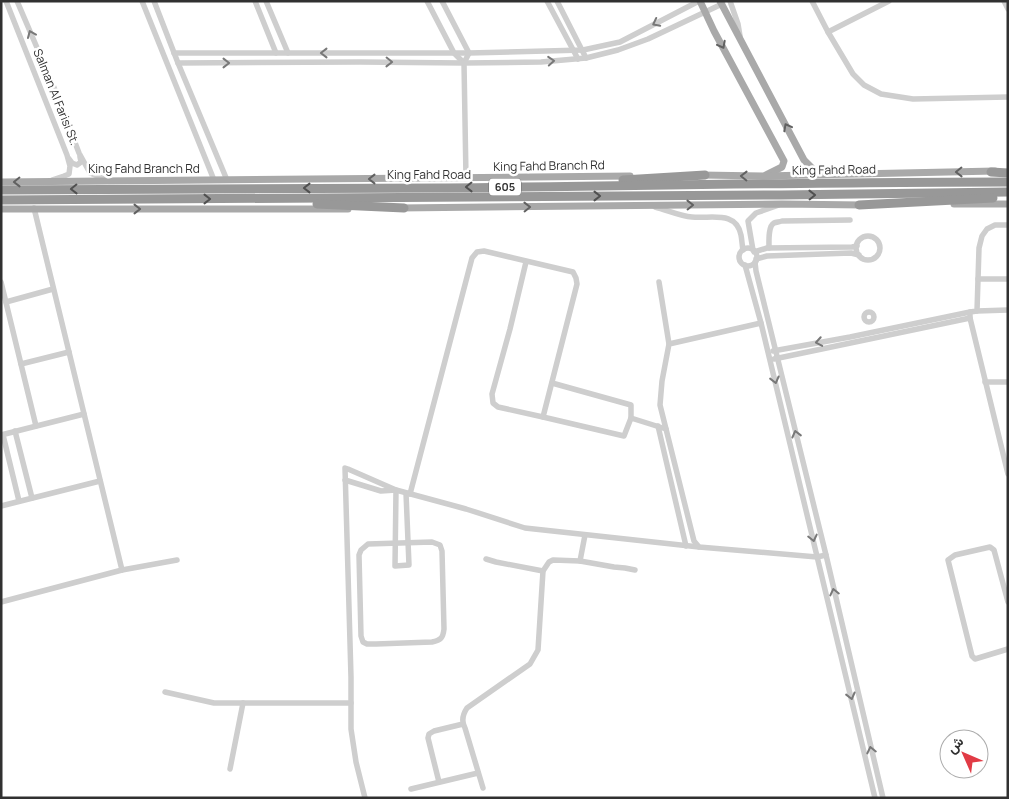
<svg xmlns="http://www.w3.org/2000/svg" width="1009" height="799" font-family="Manrope,Vazirmatn,sans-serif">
<rect width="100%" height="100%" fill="#fff"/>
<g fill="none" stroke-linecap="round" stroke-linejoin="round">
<g stroke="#cecece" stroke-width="5.5">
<path d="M6,1L67,155L70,166L69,174L64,176L52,180"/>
<path d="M17,1L53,85L79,153L90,173L107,180"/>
<path d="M142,1L214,180"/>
<path d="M154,1L178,63L227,180"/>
<path d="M255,1L276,53"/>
<path d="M266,1L288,53"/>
<path d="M427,1L454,53L464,63"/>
<path d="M442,1L469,53L464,63L466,178"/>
<path d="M547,1L578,59"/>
<path d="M557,1L586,58"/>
<path d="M730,1L738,24L740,36"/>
<path d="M812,1L828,32"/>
<path d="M889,1L828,32L853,74L864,85L881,94L913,99L1008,97"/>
<path d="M1004,1L1008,9"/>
<path d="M174,53H469L583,50L620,42L699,1"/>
<path d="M178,63L360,62L464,63L541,62L586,58L618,50L648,39L722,4L723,1"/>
<path d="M69,159L72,163L77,165L81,162L80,157"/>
<path d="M655,207C667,210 680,216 692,217C711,219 736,210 741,235C742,240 742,245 743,250"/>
<path d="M1008,225H995L987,229L982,236L979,248L977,311L970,312V318L1008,474"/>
<circle cx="868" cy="248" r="12"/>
<path d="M769,248C769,242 768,226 774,223C776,222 779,222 782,221L850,220"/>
<circle cx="748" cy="257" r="9"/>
<path d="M753,250L748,221L756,213L779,205"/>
<path d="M754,252L767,248L852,247L857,246"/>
<path d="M756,259L767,256L851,253L859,255"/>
<path d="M526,262L510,329L492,394L493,403L498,407L543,417"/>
<path d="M755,262L756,271L826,555L883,798"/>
<path d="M745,265L761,323L875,798"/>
<path d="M978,279H1008"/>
<path d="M1,282L36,426"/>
<path d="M659,282L669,344"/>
<path d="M6,302L53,289"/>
<path d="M977,311L1008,310"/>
<circle cx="869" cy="317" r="5"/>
<path d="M761,323L669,344L662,381L660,405L694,541L699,547L817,557L826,555"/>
<path d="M773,351L850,337L970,312"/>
<path d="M774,359L970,318"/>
<path d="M21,364L69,352"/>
<path d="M985,382H1008"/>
<path d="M552,383L631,405V418"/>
<path d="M658,426L686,546"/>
<path d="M15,431L32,498"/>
<path d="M1,435L84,414"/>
<path d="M3,435L19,501"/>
<path d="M345,480L381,491L396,490L395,566L409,565L406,493"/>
<path d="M410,494L472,258L477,252L484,251L573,272L576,278L577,284L543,417L624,436L631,418L666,429"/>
<path d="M1,506L100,481"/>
<path d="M432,542L440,545L442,551L444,629C443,638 441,640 432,642L376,644H367L363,642L361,636L359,555L361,550L368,544Z"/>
<path d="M486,559L496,562L543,571"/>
<path d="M580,561L585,535"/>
<path d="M122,570L177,560"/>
<path d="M1,602L122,570L34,208"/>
<path d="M1008,602L994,550L990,547L955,555L948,560L972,656L975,659L1008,649"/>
<path d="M165,692L214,703H351"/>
<path d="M230,769L243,703"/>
<path d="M439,782L428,738L429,734L434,731L463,724"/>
<path d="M483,788L465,728C461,721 463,714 467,708L530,664L538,650L543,571L549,562L553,560L580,561L614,567L625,568L635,570"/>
<path d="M411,789L478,773"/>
<path d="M365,798L356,762L351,729V677L345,468L348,469L396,490L466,509L525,528L699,547"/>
</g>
<g stroke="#a9a9a9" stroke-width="7">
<path d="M700,1L714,31L784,161L782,167L766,175"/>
<path d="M720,1L804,160L813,169L824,173"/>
<path d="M701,175L763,176L995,171"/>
<path d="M1,182L630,176"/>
<path d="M954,204H1008"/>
<path d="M399,208L782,204L863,205"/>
<path d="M1,209H348"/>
</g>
<g stroke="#989898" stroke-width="9">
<path d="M991,172L1008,173"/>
<path d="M623,180L705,175"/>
<path d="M1,190C150,188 298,189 446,188C634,186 821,182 1008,182"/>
<path d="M1,200L781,195L1008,192"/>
<path d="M317,204L404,208"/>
<path d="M859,205L993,198"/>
</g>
</g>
<defs><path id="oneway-chevron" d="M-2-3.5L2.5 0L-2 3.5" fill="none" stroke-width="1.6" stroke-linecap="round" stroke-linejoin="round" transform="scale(1.25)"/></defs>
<g stroke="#787878">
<use href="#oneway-chevron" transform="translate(656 23) rotate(153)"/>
<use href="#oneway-chevron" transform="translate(31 34) rotate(-113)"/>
<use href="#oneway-chevron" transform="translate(324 53) rotate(180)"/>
<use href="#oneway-chevron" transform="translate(551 61) rotate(-4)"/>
<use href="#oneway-chevron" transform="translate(389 62) rotate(1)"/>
<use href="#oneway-chevron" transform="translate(226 63)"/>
<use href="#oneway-chevron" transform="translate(819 342) rotate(170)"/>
<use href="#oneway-chevron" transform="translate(775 380) rotate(76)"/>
<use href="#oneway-chevron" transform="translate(796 434) rotate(-104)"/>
<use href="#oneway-chevron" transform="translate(813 538) rotate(77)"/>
<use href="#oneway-chevron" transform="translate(834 592) rotate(-103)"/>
<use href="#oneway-chevron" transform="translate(851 696) rotate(76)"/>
<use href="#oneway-chevron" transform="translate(871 750) rotate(-103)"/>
</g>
<g stroke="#616161">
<use href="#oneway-chevron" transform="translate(722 45) rotate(62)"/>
<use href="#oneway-chevron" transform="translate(787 127) rotate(-118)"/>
<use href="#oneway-chevron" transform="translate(959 172) rotate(179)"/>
<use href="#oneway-chevron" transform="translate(744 176) rotate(-179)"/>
<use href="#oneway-chevron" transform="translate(372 179) rotate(180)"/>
<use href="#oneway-chevron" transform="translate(17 182) rotate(179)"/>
<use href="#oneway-chevron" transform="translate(690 205) rotate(-1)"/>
<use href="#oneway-chevron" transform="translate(527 207) rotate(-1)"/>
<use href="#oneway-chevron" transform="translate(137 209)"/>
</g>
<g stroke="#505050">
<use href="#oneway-chevron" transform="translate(469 187) rotate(179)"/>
<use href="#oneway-chevron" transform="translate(307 188) rotate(180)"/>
<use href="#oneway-chevron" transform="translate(74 189) rotate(179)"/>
<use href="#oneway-chevron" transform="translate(812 195) rotate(-1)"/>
<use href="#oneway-chevron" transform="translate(597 196)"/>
<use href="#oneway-chevron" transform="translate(207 199)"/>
</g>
<g text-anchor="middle" stroke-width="5" stroke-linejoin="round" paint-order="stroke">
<rect fill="#fff" stroke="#6f6f6f" stroke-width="1" x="489" y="178.5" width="32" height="17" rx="4"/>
<g font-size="11" font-weight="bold" fill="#313131">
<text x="505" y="191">605</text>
</g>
<g font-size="12" fill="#313131" stroke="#fff">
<text transform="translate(56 97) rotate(68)" y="4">Salman Al Farisi St.</text>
<text transform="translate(549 166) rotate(-1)" y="4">King Fahd Branch Rd</text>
<text x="144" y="173">King Fahd Branch Rd</text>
<text transform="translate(834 170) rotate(-1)" y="4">King Fahd Road</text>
<text x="429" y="179">King Fahd Road</text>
</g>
</g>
<rect width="1009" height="799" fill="none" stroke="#313131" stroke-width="5"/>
<g transform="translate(964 754) rotate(315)"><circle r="24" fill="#ffffff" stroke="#adadad"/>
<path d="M0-4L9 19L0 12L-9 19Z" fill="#e13b45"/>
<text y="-8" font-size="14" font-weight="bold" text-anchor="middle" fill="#313131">ش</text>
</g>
</svg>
